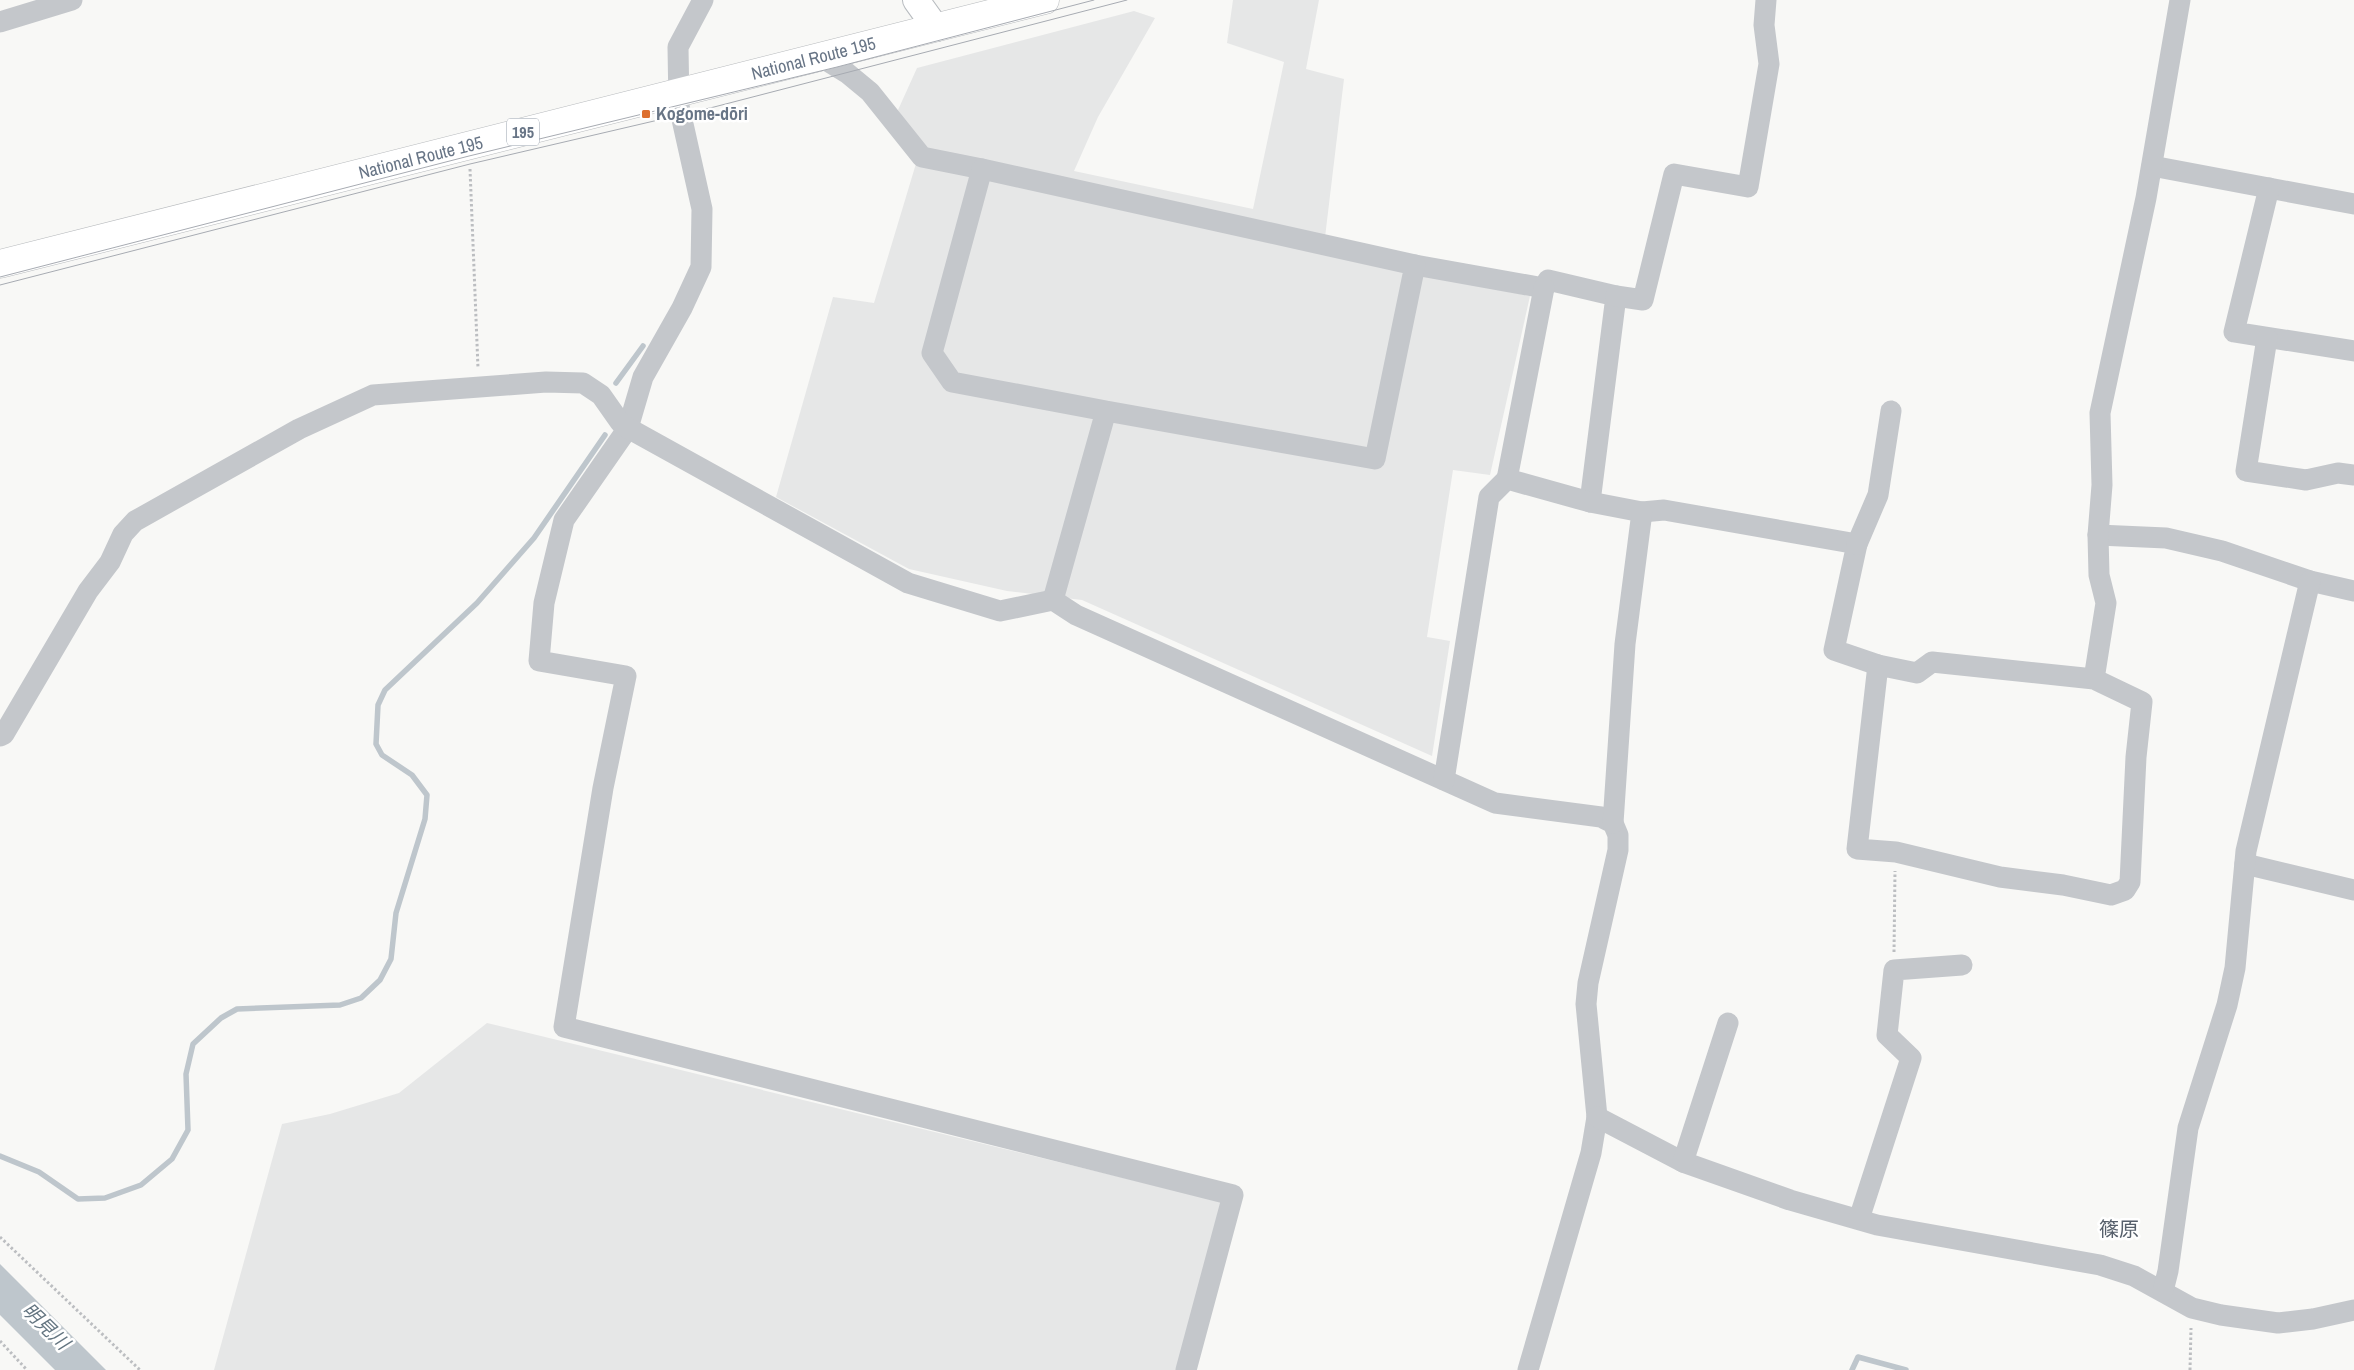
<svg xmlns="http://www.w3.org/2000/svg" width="2354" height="1370" font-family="'Archivo Narrow','Noto Sans JP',sans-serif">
<rect width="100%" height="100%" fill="#f8f8f6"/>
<g fill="#e6e7e7">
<path d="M1233,0H1319L1306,69L1344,79L1323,254L1530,296L1490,475L1453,470L1427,637L1450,641L1432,756L1082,600L1007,591L909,569L776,497L833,297L874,303L921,147L898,110L917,68L1134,11L1155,18L1098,117L1074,171L1253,209L1284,62L1227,43Z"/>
<path d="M487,1023L1223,1202L1178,1370H214L282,1124L330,1114L399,1093Z"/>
</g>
<path fill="#bec6cc" d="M0,1264L106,1370H55L0,1315Z"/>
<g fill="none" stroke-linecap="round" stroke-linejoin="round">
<g stroke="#bec6cc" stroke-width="5.5">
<path d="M616,383L643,346"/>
<path d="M0,1156L39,1172L78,1199L105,1198L141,1185L172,1159L188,1130L186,1074L193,1044L221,1018L237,1009L340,1005L361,998L380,980L391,959L396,913L425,819L427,795L412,775L382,755L376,744L378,705L385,690L477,603L534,538L605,435"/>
<path d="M1852,1370L1858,1357L1906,1370"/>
</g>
<defs>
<path id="major" d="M916,0L936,28"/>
<g id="highway">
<path id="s1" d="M0,264L1045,0"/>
</g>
</defs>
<use href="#major" stroke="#b7bbbf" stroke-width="28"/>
<use href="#highway" stroke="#b7babd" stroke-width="29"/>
<g stroke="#bcbec1" stroke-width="3" stroke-dasharray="2.5 2.5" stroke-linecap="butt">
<path d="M470,169L478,368"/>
<path d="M1894,952L1895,871"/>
<path d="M0,1237L140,1370"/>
<path d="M0,1341L27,1370"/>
<path d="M2190,1370L2191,1328"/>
</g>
<g stroke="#c4c7cb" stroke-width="21">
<path d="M703,0L678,47L679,106L702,209L701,267L682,308L643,377L628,428L564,520L544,603L539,661L626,676L603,788L564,1027L1233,1195L1186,1370"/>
<path d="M0,22L72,0"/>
<path d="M821,57L847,73L870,92L922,157L982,169"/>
<path d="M2152,166L2354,204"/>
<path d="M2269,188L2234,332L2354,351"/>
<path d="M1415,265L1544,288L1548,280L1616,296L1590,502"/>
<path d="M1616,296L1643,300L1674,174L1748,187L1769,64L1764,25L1766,0"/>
<path d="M2267,338L2246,471L2306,480L2338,473L2354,475"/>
<path d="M1507,479L1544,288"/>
<path d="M1642,512L1664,510L1857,544L1834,650L1878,665"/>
<path d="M2098,535L2166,538L2222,551L2310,581L2354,591"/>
<path d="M1857,544L1878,495L1891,411"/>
<path d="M1053,600L1106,411L952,382L932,353L982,169L1415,265L1375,459L1106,411"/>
<path d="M2094,679L2142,702L2136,757L2130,882L2125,890L2111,895L2063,885L2000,877L1896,852L1857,849L1878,665L1917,673L1932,662L2094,679L2106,603L2099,575L2098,535L2102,485L2100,413L2146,198L2180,0"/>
<path d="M0,736L4,734L88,591L110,562L123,534L135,521L299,429L373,395L546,382L583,383L601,395L620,422L628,428L908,583L1000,611L1053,600L1076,615L1495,803L1601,817L1613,823L1618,835V850L1588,983L1586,1004L1597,1117L1591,1153L1528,1370"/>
<path d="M1444,780L1489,497L1507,479L1590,502L1642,512L1625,644L1613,823"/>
<path d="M2245,864L2354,890"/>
<path d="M1597,1117L1683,1162L1790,1200L1877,1225L2100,1265L2134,1276L2192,1308L2221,1315L2278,1323L2313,1319L2354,1310"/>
<path d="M1683,1162L1728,1023"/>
<path d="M1859,1219L1911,1058L1887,1035L1894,970L1962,965"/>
<path d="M2163,1291L2168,1271L2188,1128L2227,1005L2235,968L2246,851L2310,581"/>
</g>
<use href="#major" stroke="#fff" stroke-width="26"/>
<use href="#highway" stroke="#fff" stroke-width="28"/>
<g stroke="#a7abb2" stroke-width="1">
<path d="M0,277L469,156L837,67L1094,0"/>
<path d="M0,285L470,164L714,107L1127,0"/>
</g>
</g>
<rect fill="#dd7031" stroke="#fff" stroke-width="2" x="641" y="109" width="10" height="10" rx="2.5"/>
<g text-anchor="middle" stroke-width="5" stroke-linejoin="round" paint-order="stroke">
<rect fill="#fff" stroke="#959eaa" stroke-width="1" x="507" y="118.5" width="32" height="27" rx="4"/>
<g font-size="16" font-weight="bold" fill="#687586">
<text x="523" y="138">195</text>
</g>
<g font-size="18" fill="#687586" stroke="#fff">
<text dy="6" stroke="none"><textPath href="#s1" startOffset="839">National Route 195</textPath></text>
<text dy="6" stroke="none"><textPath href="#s1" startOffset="434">National Route 195</textPath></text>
</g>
<g font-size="18" font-weight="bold" fill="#687586" stroke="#fff" text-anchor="start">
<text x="656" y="120">Kogome-dōri</text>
</g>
<g font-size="19" font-style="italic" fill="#647581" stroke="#fff">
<text transform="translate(46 1326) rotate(44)" y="7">明見川</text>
</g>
<g font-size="20" fill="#565f6b" stroke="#fff">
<text x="2119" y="1236">篠原</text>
</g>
</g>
</svg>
